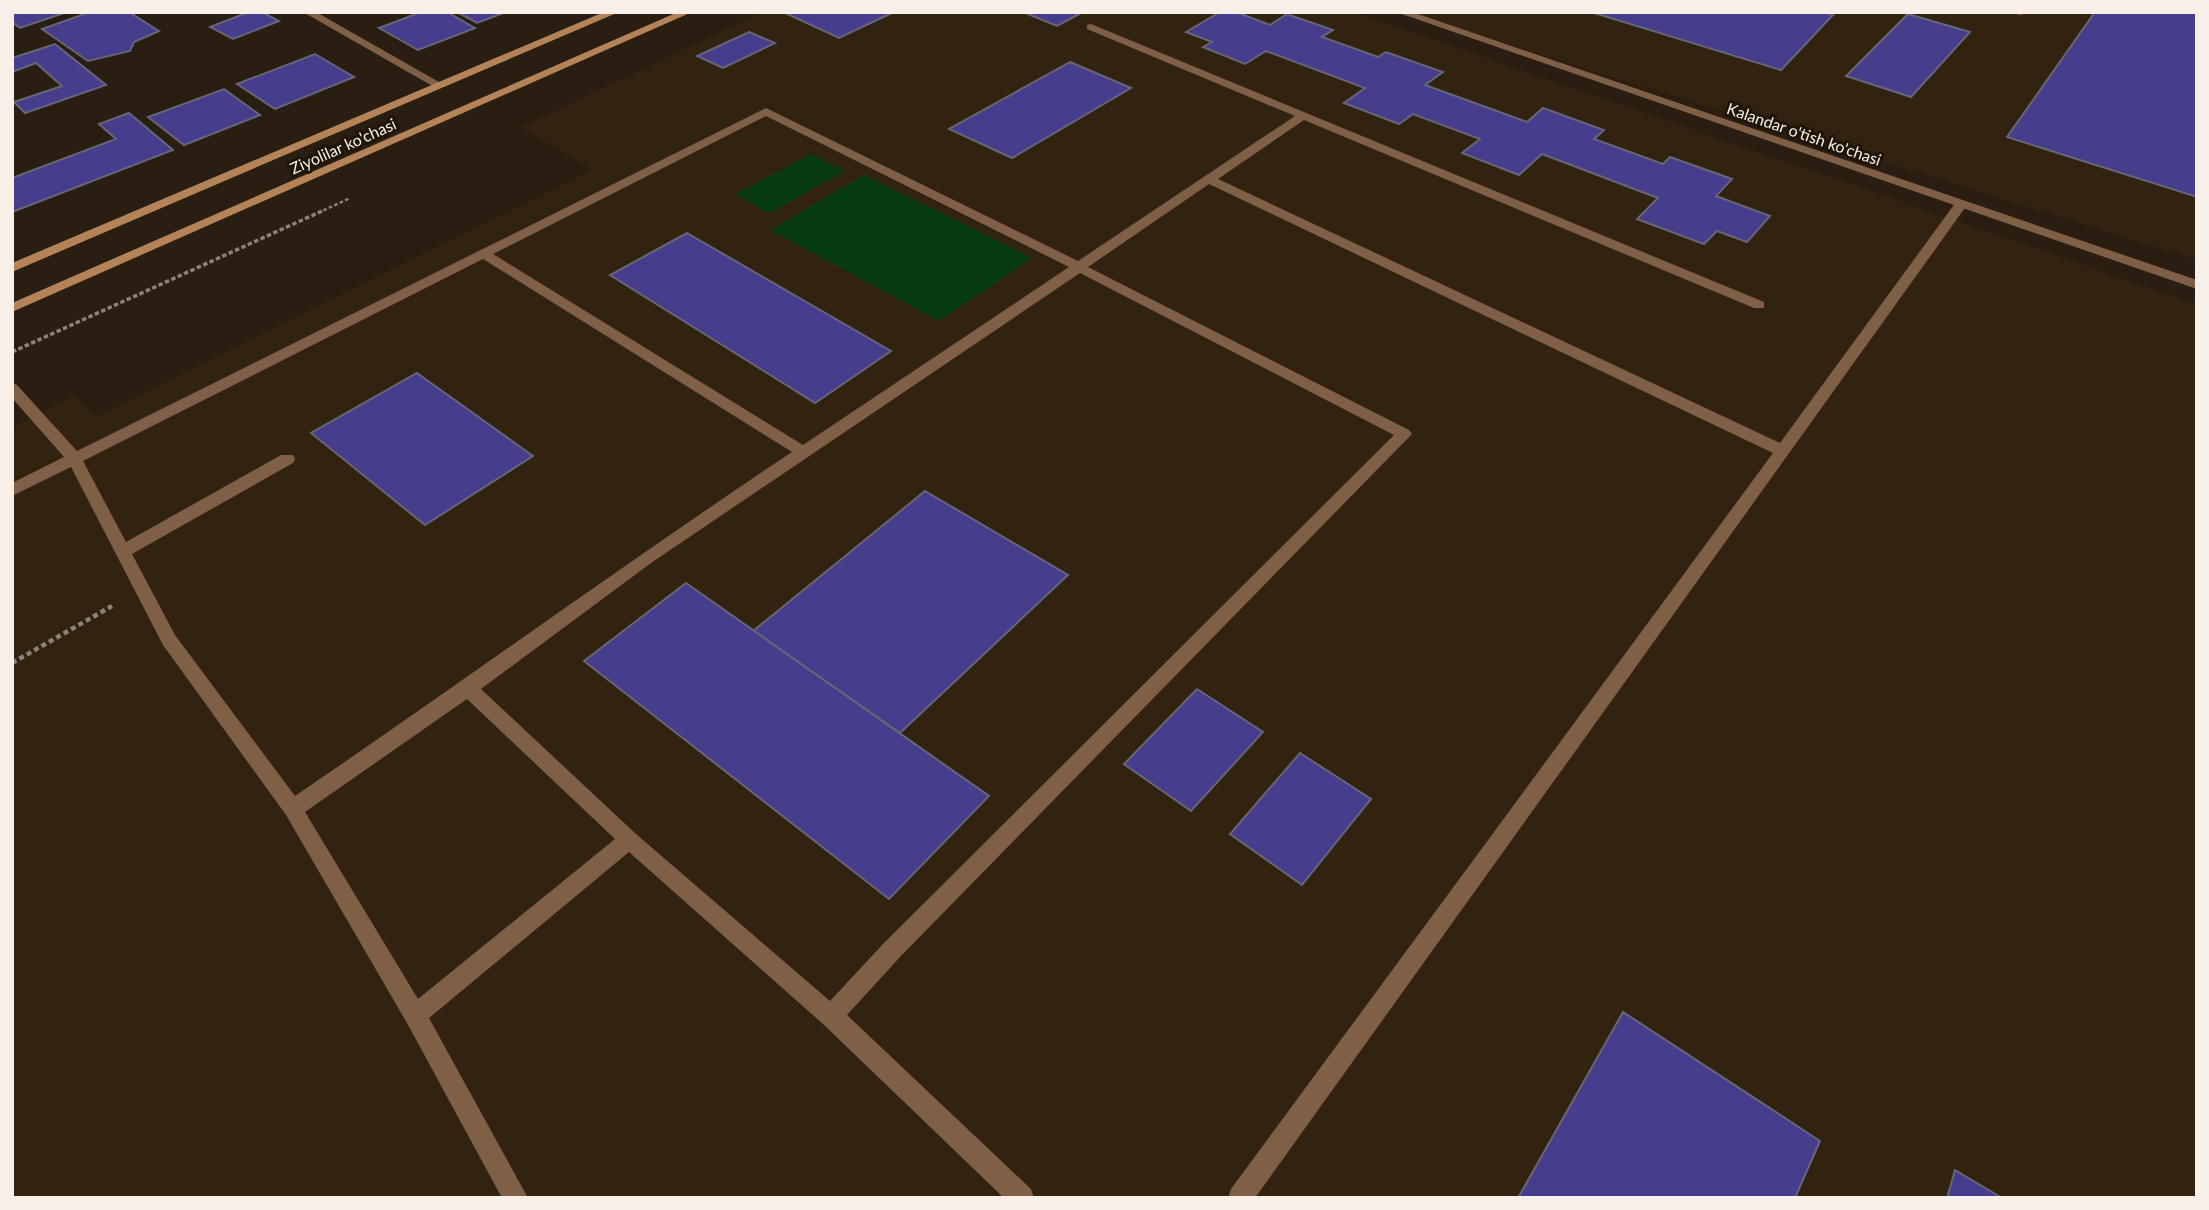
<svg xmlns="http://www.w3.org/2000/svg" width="2209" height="1210" font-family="Lato,sans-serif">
<rect width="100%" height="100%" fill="#291e11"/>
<g fill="#322311">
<path d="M762,12H1354L2197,304V1198H12V427L74,396L95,417L592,170L521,127Z"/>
<path d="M1404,12H2197V260Z"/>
</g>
<g fill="#063c0e">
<path d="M811,154L845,171L769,213L735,194Z"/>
<path d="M864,175L1032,258L939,321L770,230Z"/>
</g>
<g fill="#463d8c" stroke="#656677" stroke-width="2">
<path d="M19,12H67L20,28L12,22V14Z"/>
<path d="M90,12H129L159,31L134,42L130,51L88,61L42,29Z"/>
<path d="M249,12H262L279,21L233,39L210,27Z"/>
<path d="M421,12H447L475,28L418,50L379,28Z"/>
<path d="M457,12H506L477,23Z"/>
<path d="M787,12H894L839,38L785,13Z"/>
<path d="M1023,12H1083L1057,26Z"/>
<path d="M1220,12H1236L1270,25L1287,14L1333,30L1322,37L1378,57L1386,52L1443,72L1425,85L1527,122L1543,108L1604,130L1594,139L1663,164L1670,157L1732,179L1716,196L1770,216L1747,242L1717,231L1704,244L1637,219L1658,198L1542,154L1519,175L1462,153L1480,139L1413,114L1399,124L1344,103L1365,88L1266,51L1245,64L1203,47L1212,42L1186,32Z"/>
<path d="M1591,12H1823L1833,15L1781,70Z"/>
<path d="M2095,12H2197V197L2007,137Z"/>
<path d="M1908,14L1970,32L1911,97L1846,76Z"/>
<path d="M749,32L775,43L723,68L697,56Z"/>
<path d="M55,44L106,85L25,113L14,102L62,86L36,63L12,72V58Z"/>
<path d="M315,54L354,77L275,109L237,84Z"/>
<path d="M1070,62L1131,88L1012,158L949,129Z"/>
<path d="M224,89L260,115L184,145L148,117Z"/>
<path d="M129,113L173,150L12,212V178L116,139L99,124Z"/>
<path d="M687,233L891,351L815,403L610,275Z"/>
<path d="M417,373L533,456L425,525L311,433Z"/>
<path d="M925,491L1068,575L900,733L753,631Z"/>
<path d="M686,583L989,796L889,899L584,661Z"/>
<path d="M1197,689L1263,732L1191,811L1124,764Z"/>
<path d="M1300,753L1371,799L1302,885L1230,834Z"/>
<path d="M1623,1012L1820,1141L1795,1198H1518Z"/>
<path d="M1955,1170L2002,1198H1947Z"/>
</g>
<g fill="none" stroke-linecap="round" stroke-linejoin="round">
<path stroke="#8c8378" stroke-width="2.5" stroke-dasharray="3.5 2.5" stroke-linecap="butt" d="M318,213L350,198"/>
<path stroke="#8c8378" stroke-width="3.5" stroke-dasharray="4.5 2.5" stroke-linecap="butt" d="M12,352L322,211"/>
<path stroke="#8c8378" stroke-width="4.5" stroke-dasharray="5 3.5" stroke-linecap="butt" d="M12,663L112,606"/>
<g fill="#7f5f45" fill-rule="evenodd">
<path d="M303,12H316L446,86L436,88Z"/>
<path d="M2002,12H2026L2021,15Z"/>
<path d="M1091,24L1764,302V308H1754L1304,120L1218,179L1780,443L1956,202L1961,201L1967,205L1255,1198H1228L1231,1189L1773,453L1209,184L1088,267L1409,430L1412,434L900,957L847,1015L1031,1189L1034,1198H1004L823,1024L629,852L429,1018L528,1198H502L407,1023L286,815L163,645L71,467L12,496V483L64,457L12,398V383L17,385L77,451L766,108L1078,261L1295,116L1087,29V25ZM766,116L1069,267L803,445L493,254ZM483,259L792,452C624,564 461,683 295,796L175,635L132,554L293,463L295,459L293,455H281L126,542L83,461ZM1080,273L1394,435L884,943L830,1001L636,834L481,689L651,563ZM467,699L615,839L418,999L305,812Z"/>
</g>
<path fill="#7f5f45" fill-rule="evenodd" d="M1396,12H1412L2197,280V289Z"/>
<g fill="#b58358" fill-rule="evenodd">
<path d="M604,12H619L12,272V263Z"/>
<path d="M678,12H692L12,312V303Z"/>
</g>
</g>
<g text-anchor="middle" stroke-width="6" stroke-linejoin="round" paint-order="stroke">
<g font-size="16" fill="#f8f0e8" stroke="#1f1508">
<text transform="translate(1804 134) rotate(19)" y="6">Kalandar o'tish ko'chasi</text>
<text transform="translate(343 146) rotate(-24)" y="6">Ziyolilar ko'chasi</text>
</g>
</g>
<rect width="2209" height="1210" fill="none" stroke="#f8f0e8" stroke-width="28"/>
</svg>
